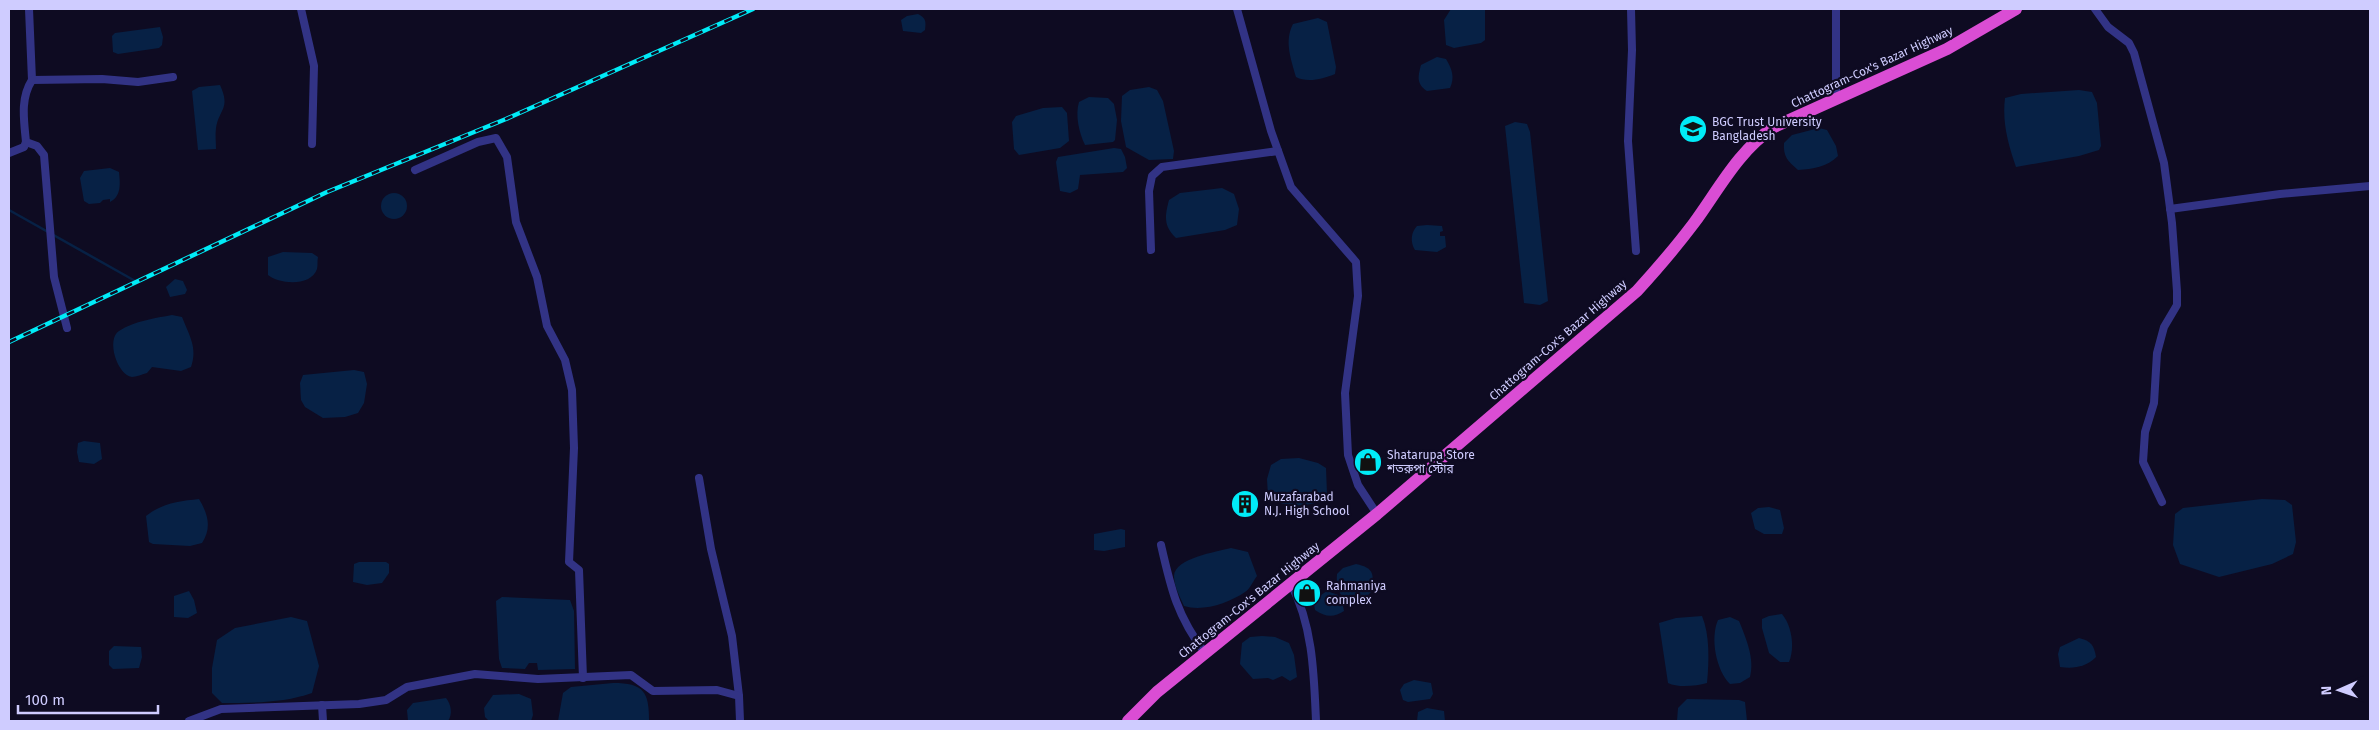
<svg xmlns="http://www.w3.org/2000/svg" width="2379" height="730" font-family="'Fira Sans','Noto Sans Bengali',sans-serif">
<rect width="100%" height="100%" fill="#0e0b22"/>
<g fill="#072145">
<path d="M1451,9H1485V40L1481,43L1454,48L1446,45L1444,20Z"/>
<path d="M918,14C926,18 926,21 925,30L921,33L903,31L901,20L907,16Z"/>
<path d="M1318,18L1327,22L1336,67L1335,74C1323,79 1307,83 1296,77C1291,59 1284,41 1293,24Z"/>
<path d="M160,27L163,37L162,45L159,48L118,54L113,52L112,36L115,33Z"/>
<path d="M1437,57L1446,59C1452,69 1455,77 1450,88L1427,91C1416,84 1418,76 1421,65Z"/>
<path d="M220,85C231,109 219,109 216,128C215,135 216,142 216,149L198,150L192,91L199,87Z"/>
<path d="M1149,87L1157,90L1163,101L1174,151L1173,159L1149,160L1126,147L1121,121L1122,96L1130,90Z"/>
<path d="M2079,90L2092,92L2097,103L2101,146L2099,150L2079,156L2016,167C2008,144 2002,122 2005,98L2021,94Z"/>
<path d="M1089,97L1108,98L1114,104L1117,120L1115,140L1113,142L1085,145C1079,133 1075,115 1079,102Z"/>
<path d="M1062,107L1067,113L1069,141L1060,148L1019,155L1014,149L1012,122L1016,116L1043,108Z"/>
<path d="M1515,122L1527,124L1530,132L1548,301L1540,305L1524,303L1505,126Z"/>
<path d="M1819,128L1827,130L1836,146L1838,156C1827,167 1813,169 1798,170C1788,161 1783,157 1784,143L1792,135Z"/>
<path d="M1114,148L1121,149L1125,157L1127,168L1123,172L1080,175L1078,189L1070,193L1060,191L1056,162L1058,157Z"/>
<path d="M110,168L119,172C120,183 122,196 110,202V199L103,200L100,203L89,204L84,201L80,178L84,171Z"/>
<path d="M1222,188L1234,194L1239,209L1237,225L1225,230L1176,238C1163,226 1165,215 1169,200L1180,193Z"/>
<circle cx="394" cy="206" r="13"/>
<path d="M1427,225L1442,226L1443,231L1440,232V236H1445L1446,247L1437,252L1415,250C1410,242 1411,232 1417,226Z"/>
<path d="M283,252L312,253L318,257C317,261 318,265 317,269C311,287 279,284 268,275V257Z"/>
<path d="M175,279L183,281L187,290L185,294L170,297L166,287Z"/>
<path d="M172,315L182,317C189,335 198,348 191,367L181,371L152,367L147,373C143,374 136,377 132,377C117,375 106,339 119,331C134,321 156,318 172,315Z"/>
<path d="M354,370L364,372L367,384L364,403L358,413L345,417L323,418L305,407L301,400L300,383L303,375Z"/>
<path d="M84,441L100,443L102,459L94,464L79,462L77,452L78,443Z"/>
<path d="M1299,458L1318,463L1326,468L1327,494L1321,502C1300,506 1285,509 1268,496L1267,479L1271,465L1281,459Z"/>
<path d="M199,499C208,514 212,528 202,543L190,546L153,544L149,542L146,516C162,503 180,501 199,499Z"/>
<path d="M2262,499L2285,500L2292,505L2296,542L2293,554L2272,564L2219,577L2180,564L2173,545L2175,514L2183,508Z"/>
<path d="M1769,507L1780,510L1784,528L1782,534H1764L1755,529L1751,513L1758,508Z"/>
<path d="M1121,529L1125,530V547L1104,551L1094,550V534Z"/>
<path d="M1231,548L1248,552L1257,576C1253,581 1250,589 1245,592C1229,603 1203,612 1184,606C1180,597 1174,586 1174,576C1175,558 1216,552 1231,548Z"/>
<path d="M359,562H386L389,564V573L382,583L367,585L353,582L354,564Z"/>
<path d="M1356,564C1375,568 1374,575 1371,592L1366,597L1349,601C1338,596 1336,585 1337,574L1343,568Z"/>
<path d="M189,591L194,600L197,613L188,618L174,617V596Z"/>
<path d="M1327,591L1341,596L1344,611C1334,618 1325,617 1315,610L1314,604L1318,597Z"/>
<path d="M502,597L570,600L574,611L575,669L538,670L537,663H529L525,669L502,668L499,659L496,601Z"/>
<path d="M1782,614C1792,626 1795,648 1789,662H1780L1769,653L1762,628V619L1769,616Z"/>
<path d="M1702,616C1710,635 1709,662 1707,683C1696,686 1678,688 1668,683L1659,623L1676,618Z"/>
<path d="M291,617L307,621L319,666L312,693C284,703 251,703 222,703L212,693V668L217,640L235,628Z"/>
<path d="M1730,617L1739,621C1746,638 1755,659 1750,677L1740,683L1730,684C1716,670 1710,638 1718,620Z"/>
<path d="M1262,636L1275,637L1289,643L1294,655L1297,677L1290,681L1282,676L1273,680L1268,678L1253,679L1240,664L1242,643L1250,637Z"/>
<path d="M2079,638C2091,641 2094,645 2096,657C2086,667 2074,669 2060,667L2058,654L2060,647Z"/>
<path d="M114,646L141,647L142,657L139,668L113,669L109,665V651Z"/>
<path d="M1414,680L1431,683L1433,694L1430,699L1408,702L1403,700L1400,690L1404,684Z"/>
<path d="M613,683C644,683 649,692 649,721H558L563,693L571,687Z"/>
<path d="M519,694L531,699L533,715L531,721H489L485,717L484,708L493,695Z"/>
<path d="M446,698C451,704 453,714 448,721H408L407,710L413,703Z"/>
<path d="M1687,699L1739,700L1745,702L1747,721H1677L1678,708Z"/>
<path d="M1427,708L1444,711L1445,721H1417L1418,712Z"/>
</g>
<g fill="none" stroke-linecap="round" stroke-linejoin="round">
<path stroke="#072145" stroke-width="2.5" d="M9,210L137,282"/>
<g stroke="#323385" stroke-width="8">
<path d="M29,9L32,80"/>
<path d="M301,9L314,66L312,144"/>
<path d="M1237,9L1271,131L1291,187L1356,262L1358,296L1345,393L1348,455L1358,485L1377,514"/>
<path d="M1631,9L1632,50L1628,141L1636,251"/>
<path d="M1836,9V100"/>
<path d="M2095,9L2108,27L2129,43L2134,53L2164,163L2172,223L2177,291V305L2164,327L2157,353L2154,403L2145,432L2143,462L2162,502"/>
<path d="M9,153L24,147L26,142"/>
<path d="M415,170L478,142L496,138L507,157L516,222L537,277L547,326L565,360L572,390L574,448L569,562L579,570L583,678"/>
<path d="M2170,209L2280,194L2370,186"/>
<path d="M1151,250L1149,191L1152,176L1162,167L1278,151"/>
<path d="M67,328L54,277L44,155L37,146L26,142C24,120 20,99 32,80L102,79L138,82L173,77"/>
<path d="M699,478L711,549L732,636L739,696"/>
<path d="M1161,545C1171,589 1177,616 1205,653"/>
<path d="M1291,584C1313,626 1314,675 1316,721"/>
<path d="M322,705L323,721"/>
<path d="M189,721L221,709L359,704L386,700L407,687L475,674L538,679L631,675L653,691L717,690L739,696L740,721"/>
</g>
<path stroke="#da4dd4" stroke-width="12" d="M1128,721L1157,692L1377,514L1637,291C1657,269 1676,247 1694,223C1719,189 1738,151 1774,127L1947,49L2016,9"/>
<defs>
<path id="rail" d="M9,342L327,192L506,119L753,9"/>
</defs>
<use href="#rail" stroke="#00ebf7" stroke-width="4.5"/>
<use href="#rail" stroke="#0e0b22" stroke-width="2.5" stroke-dasharray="8" stroke-linecap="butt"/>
</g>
<defs>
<symbol id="university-disc" viewBox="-11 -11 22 22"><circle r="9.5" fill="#00ebf7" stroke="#0e0b22"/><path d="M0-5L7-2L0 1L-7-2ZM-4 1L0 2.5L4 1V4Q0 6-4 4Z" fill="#111"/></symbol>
<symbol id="shop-disc" viewBox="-11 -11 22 22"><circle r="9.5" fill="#00ebf7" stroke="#0e0b22"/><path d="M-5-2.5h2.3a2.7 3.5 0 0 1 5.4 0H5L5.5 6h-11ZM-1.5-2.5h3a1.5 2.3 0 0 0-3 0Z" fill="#111"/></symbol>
<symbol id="building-disc" viewBox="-11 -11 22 22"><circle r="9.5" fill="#00ebf7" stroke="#0e0b22"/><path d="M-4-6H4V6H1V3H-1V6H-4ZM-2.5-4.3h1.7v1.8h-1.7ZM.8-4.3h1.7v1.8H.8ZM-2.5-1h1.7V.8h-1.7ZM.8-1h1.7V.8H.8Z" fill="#111"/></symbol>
</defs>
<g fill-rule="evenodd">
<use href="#university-disc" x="1677" y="113" width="32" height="32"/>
<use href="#shop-disc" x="1352" y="446" width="32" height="32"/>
<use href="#building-disc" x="1229" y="488" width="32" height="32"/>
<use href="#shop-disc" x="1291" y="577" width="32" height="32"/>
</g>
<g text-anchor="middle" stroke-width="4.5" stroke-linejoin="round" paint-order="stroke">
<g font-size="12" fill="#cfccff" stroke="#0e0b22">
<text transform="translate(1872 67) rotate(-25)" y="4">Chattogram-Cox's Bazar Highway</text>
<text transform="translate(1558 340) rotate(-41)" y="4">Chattogram-Cox's Bazar Highway</text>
<text transform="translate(1249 600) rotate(-39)" y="4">Chattogram-Cox's Bazar Highway</text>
</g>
<g font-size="12" fill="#cfccff" stroke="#0e0b22" text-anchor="start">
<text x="1712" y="126">BGC Trust University<tspan x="1712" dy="14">Bangladesh</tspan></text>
<text x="1387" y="459">Shatarupa Store<tspan x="1387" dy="14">শতরুপা স্টোর</tspan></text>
<text x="1264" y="501">Muzafarabad<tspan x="1264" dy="14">N.J. High School</tspan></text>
<text x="1326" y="590">Rahmaniya<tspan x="1326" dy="14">complex</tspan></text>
</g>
</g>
<rect width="2379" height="730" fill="none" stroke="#cfccff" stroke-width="20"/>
<g transform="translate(2339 690) rotate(268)" stroke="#0e0b22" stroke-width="4" paint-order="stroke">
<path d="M0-4L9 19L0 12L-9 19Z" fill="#cfccff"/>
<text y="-8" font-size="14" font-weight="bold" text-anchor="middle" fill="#cfccff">N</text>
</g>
<path d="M18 705v8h140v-8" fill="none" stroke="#cfccff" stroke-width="2.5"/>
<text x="25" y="705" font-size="15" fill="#cfccff" stroke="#0e0b22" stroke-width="4" paint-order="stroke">100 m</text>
</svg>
